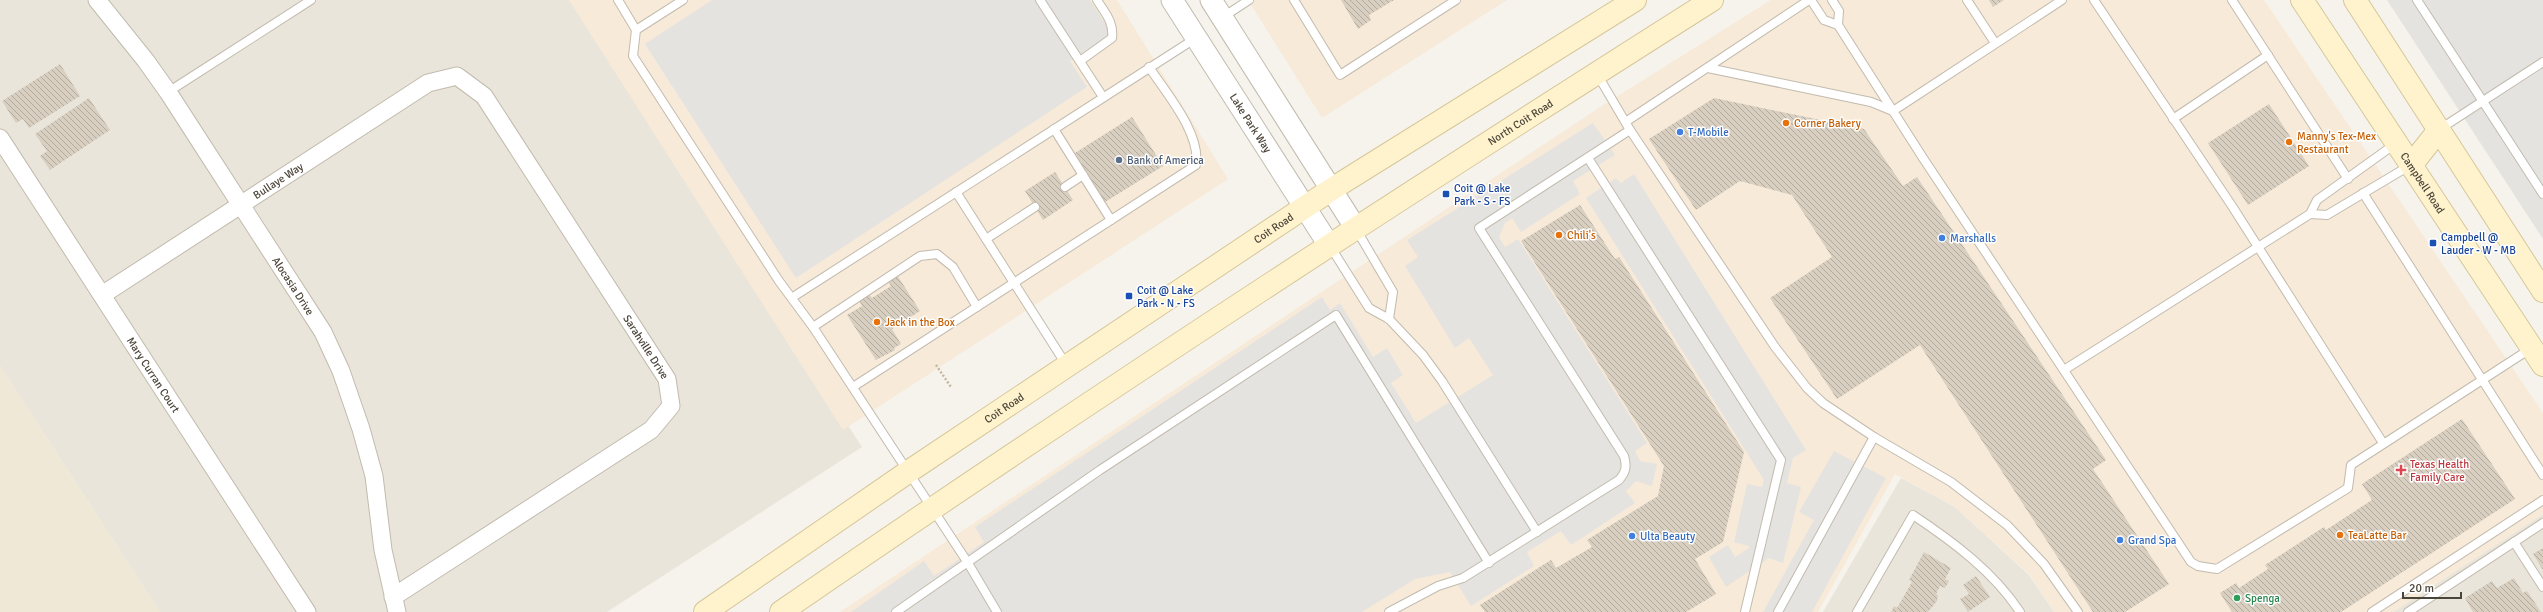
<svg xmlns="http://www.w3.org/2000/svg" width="2543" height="612" font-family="Signika,sans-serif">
<defs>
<pattern id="building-back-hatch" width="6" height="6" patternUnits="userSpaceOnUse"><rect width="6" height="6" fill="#d8cfc1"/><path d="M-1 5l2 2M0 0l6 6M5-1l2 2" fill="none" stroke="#b1aa9e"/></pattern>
</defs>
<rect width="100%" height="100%" fill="#f6f3ec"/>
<g fill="#eae5da">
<path d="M0,0H571L862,447L607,612H160L0,366Z"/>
<path d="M1901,478L1955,507L2029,575L2054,612H1823Z"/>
<path d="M2543,514V612H2393Z"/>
</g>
<g fill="#f7ead8">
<path d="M569,0H1117L1228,179L843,430Z"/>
<path d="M1248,0H1507L1322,118Z"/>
<path d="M1771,0H2264L2543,413V514L2393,612H2054L2029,574L1955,507L1895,474L1818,612H840L1597,109Z"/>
</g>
<path fill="#efe8d6" d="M0,366L160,612H0Z"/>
<g fill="#e5e3e0">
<path d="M712,0H1090L1112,34L1070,61L1087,87L796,278L645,44Z"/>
<path d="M2387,0H2543V239Z"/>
<path d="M1593,123L1615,155L1573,181L1580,194L1521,232L1512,218L1505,223L1499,237L1505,247L1518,239L1647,443L1635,451L1640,461L1657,464L1652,486L1636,481L1626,491L1635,503L1571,545L1561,531L1527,552L1534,566L1471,606L1450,572L1415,579L1362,612H851L924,561L934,576L984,542L975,527L1322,297L1330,310L1340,303L1373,357L1387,348L1403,375L1391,383L1416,423L1493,375L1469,338L1455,348L1405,266L1418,257L1407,240Z"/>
<path d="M1634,174L1806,450L1793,458L1787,483L1801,487L1783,563L1769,558L1726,587L1709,557L1728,545L1735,557L1749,548V546L1734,542L1747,484L1762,487L1764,480L1586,198L1616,178L1621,183Z"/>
<path d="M1834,451L1886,478L1812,612H1763L1814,520L1799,512Z"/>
</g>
<g fill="url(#building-back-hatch)">
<path d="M1341,0H1394L1369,15L1371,20L1358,29Z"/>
<path d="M1989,0H2004L1993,7Z"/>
<path d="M60,64L80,96L29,128L23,119L16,123L2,101Z"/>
<path d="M89,98L110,130L50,170L40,156L47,151L35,134Z"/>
<path d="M1714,98L1864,129L1903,186L1917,177L2106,460L2093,469L2169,584L2125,612H2093L1920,345L1837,399L1770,298L1832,257L1792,195L1740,181L1696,210L1649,139Z"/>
<path d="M2269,104L2309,166L2248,205L2208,143Z"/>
<path d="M1132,117L1163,166L1105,202L1075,153Z"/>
<path d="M1055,172L1073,200L1043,220L1025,191Z"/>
<path d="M1580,205L1615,259L1619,257L1744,452L1723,542L1695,559L1716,594L1686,612H1485L1480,605L1551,560L1556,568L1592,547L1587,540L1658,496L1664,466L1521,241Z"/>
<path d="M897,275L920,311L892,329L901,344L894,348L895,350L876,360L847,315L862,306L859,300L869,294L872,298L891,286L888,281Z"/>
<path d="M2462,419L2515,499L2341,612H2232L2220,593L2236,583L2239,588L2268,569L2265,565L2324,527L2326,530L2372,500L2362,484Z"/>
<path d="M2543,548V570L2533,554Z"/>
<path d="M1924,552L1951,568L1945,579L1949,581L1945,588L1940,586L1936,594L1938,595L1937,601L1928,612H1891L1894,606L1897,608L1912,582L1909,580Z"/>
<path d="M1976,576L1990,597L1968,612L1960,599L1969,594L1963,585Z"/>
<path d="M2514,578L2523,593L2527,591L2541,612H2473L2465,598L2492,581L2497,588Z"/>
</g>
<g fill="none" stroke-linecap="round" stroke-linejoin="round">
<defs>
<g id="service">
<path d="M618,0L636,30"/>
<path d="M683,0L636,30L633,56L779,281L813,327L968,563L997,612"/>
<path d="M1040,0L1103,97"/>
<path d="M1294,0L1340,75L1456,0"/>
<path d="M1811,0L1824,20L1838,25L1839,11L1832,0"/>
<path d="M1967,0L1995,43"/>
<path d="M2094,0L2232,206L2383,443"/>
<path d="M2232,0L2348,179"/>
<path d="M2417,0L2543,194"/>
<path d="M1223,17L1249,0"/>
<path d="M1838,25L1923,158L2191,562L2198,566L2217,569L2348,488L2351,465L2530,349"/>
<path d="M1080,61L1112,38C1114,22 1105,13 1097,0"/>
<path d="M1708,68L1871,102L1893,111L2062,0"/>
<path d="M1597,74L1630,130L1775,347L1807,388L1823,403L1874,437L1951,482L2007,525L2044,564L2078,612"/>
<path d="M168,92L311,0"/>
<path d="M2173,119L2268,55"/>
<path d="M1627,121L1809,0"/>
<path d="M1054,129L1111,220"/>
<path d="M2440,129L2543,62"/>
<path d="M1588,158L1781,460L1745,612"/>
<path d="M1065,187L1083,175"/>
<path d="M956,192L1067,366"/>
<path d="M2363,193L2543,475"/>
<path d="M2310,214L2327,215L2409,166"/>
<path d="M1356,229L1393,292L1389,319"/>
<path d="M986,239L1035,207"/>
<path d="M1330,246L1369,308L1389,319L1423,355L1442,381L1537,532"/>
<path d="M793,297L1196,38"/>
<path d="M813,327L920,256L937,254L953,267L977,307"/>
<path d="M2064,370L2310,214L2317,200L2395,144"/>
<path d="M853,387L1196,165C1201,133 1166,93 1149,67"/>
<path d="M2514,542L2543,587"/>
<path d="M896,612L1100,470L1336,315L1489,563"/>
<path d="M1389,612L1438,586L1463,578L1619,480C1626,472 1627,466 1624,456L1479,228L1630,130"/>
<path d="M1778,612L1874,437"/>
<path d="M1857,612L1913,515C1952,541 1994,572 2020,612"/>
<path d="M2372,612L2543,500"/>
<path d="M2408,612L2543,523"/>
</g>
<g id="minor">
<path id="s1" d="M97,0L146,61L168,92L323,332L341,371L361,429L374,476L383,550L397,612"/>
<path id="s2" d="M0,138L307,612"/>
<path id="s3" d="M102,295L428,83L457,76L484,96L667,379L671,406L651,430L393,597"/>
</g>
<g id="tertiary">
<path id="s4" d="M1172,0L1329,245"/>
<path d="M1211,0L1355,227"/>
</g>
<g id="secondary">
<path id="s5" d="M2302,0L2543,365"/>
<path d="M2355,0L2543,291"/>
<path d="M2412,164L2439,130"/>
<path id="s6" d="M705,612L908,472L1332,189L1635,0"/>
<path id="s7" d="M781,612C1087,401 1398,199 1712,0"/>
</g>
</defs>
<use href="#service" stroke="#c2bbae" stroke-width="10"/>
<use href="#minor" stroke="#c2bbae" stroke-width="19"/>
<use href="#tertiary" stroke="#c2bbae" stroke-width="23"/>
<use href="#secondary" stroke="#d6c79b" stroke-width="24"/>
<path stroke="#c4b79f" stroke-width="2.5" stroke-dasharray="2 2" stroke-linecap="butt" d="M936,365L951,387"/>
<use href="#service" stroke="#fff" stroke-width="8"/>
<use href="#minor" stroke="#fff" stroke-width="17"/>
<use href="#tertiary" stroke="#fff" stroke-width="21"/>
<use href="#secondary" stroke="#fff3cd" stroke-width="22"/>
</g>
<g fill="#e8710a" stroke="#fff" stroke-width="1.5">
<circle cx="1786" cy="123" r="4"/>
<circle cx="2289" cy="142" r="4"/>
<circle cx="1559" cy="235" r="4"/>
<circle cx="877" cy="322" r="4"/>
<circle cx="2340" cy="535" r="4"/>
</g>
<g fill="#3f7fe0" stroke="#fff" stroke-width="1.5">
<circle cx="1680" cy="132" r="4"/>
<circle cx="1942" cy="238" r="4"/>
<circle cx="1632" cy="536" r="4"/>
<circle cx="2120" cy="540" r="4"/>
</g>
<circle fill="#5c6f8a" stroke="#fff" stroke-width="1.5" cx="1119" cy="160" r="4"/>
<g fill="#1a4fb4" stroke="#fff" stroke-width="1.5">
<rect x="1442" y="190" width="8" height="8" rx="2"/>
<rect x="2429" y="239" width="8" height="8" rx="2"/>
<rect x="1125" y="292" width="8" height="8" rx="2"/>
</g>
<path fill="#e0444e" stroke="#fff" stroke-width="1.5" d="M2399 464h4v4h4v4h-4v4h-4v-4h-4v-4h4z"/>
<circle fill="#2e9e5b" stroke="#fff" stroke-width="1.5" cx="2237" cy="598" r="4"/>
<g text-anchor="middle" stroke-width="3" stroke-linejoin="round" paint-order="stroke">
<g font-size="11" fill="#4b4439" stroke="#fff">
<text dy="4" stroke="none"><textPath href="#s4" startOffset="146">Lake Park Way</textPath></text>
<text dy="4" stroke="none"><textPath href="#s7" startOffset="887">North Coit Road</textPath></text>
<text dy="4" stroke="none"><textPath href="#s3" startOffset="210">Bullaye Way</textPath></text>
<text dy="4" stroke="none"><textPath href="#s5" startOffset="219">Campbell Road</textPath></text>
<text dy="4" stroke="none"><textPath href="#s6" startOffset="686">Coit Road</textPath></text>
<text dy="4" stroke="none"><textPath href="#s1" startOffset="347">Alocasia Drive</textPath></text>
<text dy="4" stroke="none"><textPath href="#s3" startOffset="751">Sarahville Drive</textPath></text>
<text dy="4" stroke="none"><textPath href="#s2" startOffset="282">Mary Curran Court</textPath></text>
<text dy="4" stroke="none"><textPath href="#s6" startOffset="362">Coit Road</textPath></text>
</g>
<g font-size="11" fill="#c56008" stroke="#fff" text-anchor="start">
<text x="1794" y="127">Corner Bakery</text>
<text x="2297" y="140">Manny's Tex-Mex<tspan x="2297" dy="13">Restaurant</tspan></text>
<text x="1567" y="239">Chili's</text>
<text x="885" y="326">Jack in the Box</text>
<text x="2348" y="539">TeaLatte Bar</text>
</g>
<g font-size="11" fill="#366cbe" stroke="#fff" text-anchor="start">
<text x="1688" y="136">T-Mobile</text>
<text x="1950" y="242">Marshalls</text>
<text x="1640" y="540">Ulta Beauty</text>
<text x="2128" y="544">Grand Spa</text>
</g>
<g font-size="11" fill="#4e5e75" stroke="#fff" text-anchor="start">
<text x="1127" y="164">Bank of America</text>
</g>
<g font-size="11" fill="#164399" stroke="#fff" text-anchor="start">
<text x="1454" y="192">Coit @ Lake<tspan x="1454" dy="13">Park - S - FS</tspan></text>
<text x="2441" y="241">Campbell @<tspan x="2441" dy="13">Lauder - W - MB</tspan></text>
<text x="1137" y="294">Coit @ Lake<tspan x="1137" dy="13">Park - N - FS</tspan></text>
</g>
<g font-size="11" fill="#be3a42" stroke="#fff" text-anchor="start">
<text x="2410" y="468">Texas Health<tspan x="2410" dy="13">Family Care</tspan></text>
</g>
<g font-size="11" fill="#27864d" stroke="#fff" text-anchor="start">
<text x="2245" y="602">Spenga</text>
</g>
</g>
<path d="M2403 592v6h58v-6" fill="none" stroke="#4b4439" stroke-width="2"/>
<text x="2409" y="592" font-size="12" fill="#4b4439" stroke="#ffffff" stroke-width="3" paint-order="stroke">20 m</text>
</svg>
